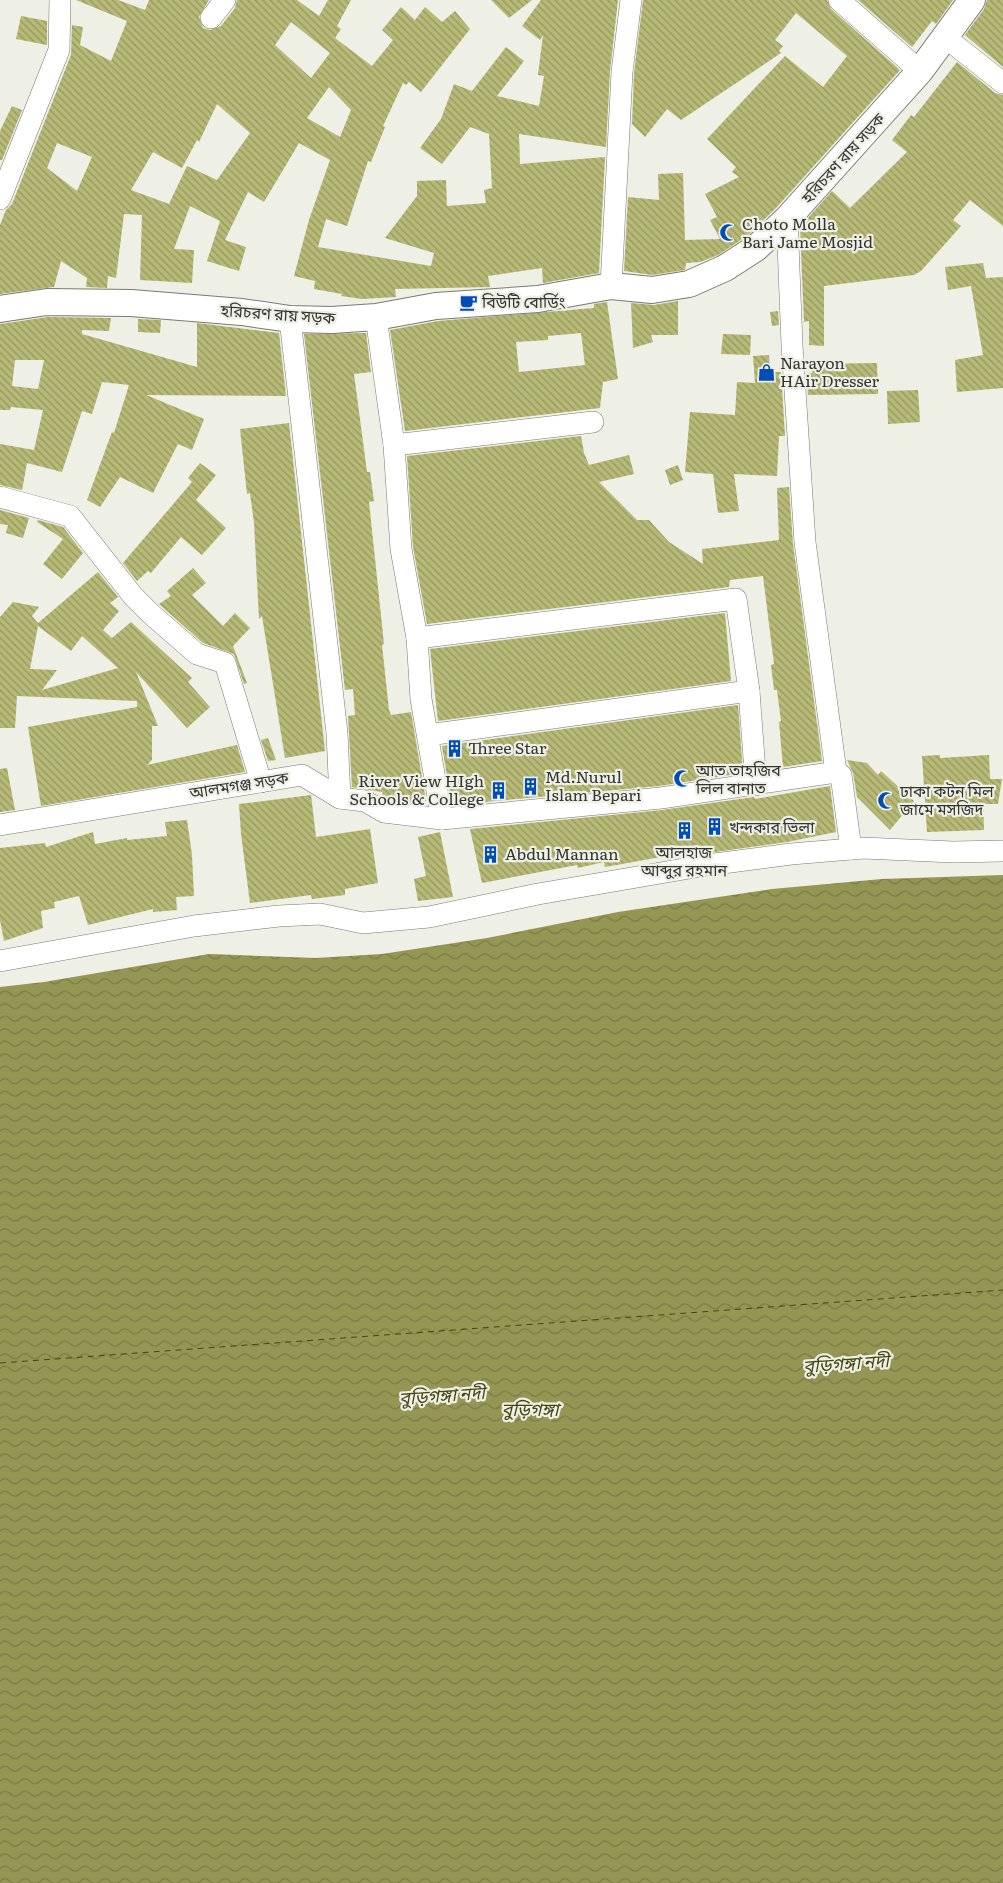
<svg xmlns="http://www.w3.org/2000/svg" width="1003" height="1883" font-family="Literata,'Noto Sans Bengali',serif">
<defs>
<pattern id="water-waves" width="16" height="10" patternUnits="userSpaceOnUse" patternTransform="scale(1.25)"><rect width="16" height="10" fill="#959654"/><path d="M0 5q4-4 8 0t8 0" fill="none" stroke="#7a7b46"/></pattern>
<pattern id="building-back-hatch" width="6" height="6" patternUnits="userSpaceOnUse" patternTransform="scale(1.25)"><rect width="6" height="6" fill="#b7b976"/><path d="M-1 5l2 2M0 0l6 6M5-1l2 2" fill="none" stroke="#959761"/></pattern>
</defs>
<rect width="100%" height="100%" fill="#eeefe5"/>
<path fill="url(#water-waves)" d="M1003,875V1883H0V987L44,982L209,954L316,958L382,954L487,938L618,912L772,889L882,879Z"/>
<g fill="none" stroke-linecap="round" stroke-linejoin="round">
<path stroke="#454512" stroke-width="1" stroke-dasharray="6 5" stroke-linecap="butt" d="M0,1363L1003,1290"/>
</g>
<g fill="url(#building-back-hatch)" fill-rule="evenodd">
<path d="M76,0H118L145,10L149,0H209L199,17L203,28L210,30L221,26L235,8L237,0H297L319,16L328,0H351L337,26L341,29L335,38L372,66L393,40L382,30L401,7L415,20L425,7L442,22L455,11L470,29L421,92L409,82L406,85L403,83L383,126L385,127L371,162L368,161L347,226L326,219L318,247L431,266L434,253L385,238L417,196V181L446,180L447,206L486,203L484,190L492,188L489,134L470,127L442,164L420,148L441,119L454,84L472,91L506,47L524,61L497,96L539,106L544,76L538,75L543,35L540,40L522,26L541,0H618L610,71L606,147L519,134L520,164L605,157L599,273L543,283L542,268L488,276L490,287L395,289L396,297L362,299L341,296L342,294L314,289L315,281L294,276L309,220L330,160L299,143L264,202L248,192L225,240L246,247L239,271L207,261L220,221L190,206L174,249L194,250L192,283L140,280L142,215L124,214L116,278L108,276L107,288L86,287L87,278L61,261L54,287L0,294V225L6,210L12,204L71,55L72,25L83,27L80,45L111,61L127,21ZM291,22L330,53L311,78L275,45ZM329,87L351,110L340,137L307,118ZM217,104L250,133L217,180L187,166L169,204L131,190L153,152L182,168L197,140L199,142ZM57,143L92,157L77,191L47,168Z"/>
<path d="M491,0H532L509,18Z"/>
<path d="M643,0H827L831,9L900,70L776,208L747,236L718,255L700,262L686,263L685,270L652,275L624,271L628,197L659,200L658,174L683,173L685,240L720,239L710,220L717,217L705,194L739,177L732,172L736,167L707,139L785,56L823,87L847,56L796,13L775,40L783,46L779,51L781,53L681,120L667,109L645,137L632,124L634,73Z"/>
<path d="M858,0H953L936,24L932,21L912,47Z"/>
<path d="M987,0H1003V67L965,35L984,9Z"/>
<path d="M21,16L47,21V45L16,39Z"/>
<path d="M957,62L995,93L1003,95V226L970,200L953,220L961,226L921,271L914,275L824,286V346L809,345V321L804,322L800,227L832,191L850,208L907,152L892,140L911,115L914,117Z"/>
<path d="M12,106L22,110L2,160H0V131Z"/>
<path d="M983,263L986,278L1003,277V388L957,392L955,360L983,355L971,286L948,290L945,267Z"/>
<path d="M678,301V335H651L653,342L633,348L631,303L654,305Z"/>
<path d="M607,302L618,379L603,382L600,408L405,431L390,330L438,321L594,308V304ZM581,333L585,365L519,372L516,342L548,340V336Z"/>
<path d="M778,311L779,325L772,326L770,312Z"/>
<path d="M48,317L111,318L109,331L82,330V334L197,367V323L279,333L286,396L146,395L204,419L192,450L178,444L153,493L120,477L100,507L87,500L112,432L114,433L129,385L102,382L92,414L82,411L62,472L27,463L22,490L0,485V444L34,450L43,410L11,407L10,410H0V324ZM15,360H44L38,389L12,386Z"/>
<path d="M138,319L161,320L160,333L138,332Z"/>
<path d="M366,333L371,372L354,374L367,472H370L374,501L369,502L384,644L382,645L389,710L391,715L411,712L426,801L413,803L388,800L383,797L382,792L352,787L348,716L355,715L353,689L345,690L304,334Z"/>
<path d="M723,334L751,335L750,355L721,354Z"/>
<path d="M769,355L770,372H781L785,436H779L777,476L734,474L739,511L718,513L713,474L685,472L690,412L735,415L737,382L755,383L753,356Z"/>
<path d="M877,363L878,394L808,395L806,373H812V364Z"/>
<path d="M918,390L920,422L888,424L887,391Z"/>
<path d="M289,423L325,751L285,758L262,616L259,619L254,523L250,493L247,494L240,429Z"/>
<path d="M581,436L584,453L589,465L629,455L634,474L599,482L637,520H649L669,542L703,564L702,549L779,540L777,488L789,487L793,544L822,761L783,767L779,722L781,721L777,690H774L771,665L774,664L763,576L730,580L729,587L427,624L413,547L407,456Z"/>
<path d="M200,463L216,475L196,500L226,528L202,555L181,537L151,573L148,571L137,581L123,563L192,482L188,478Z"/>
<path d="M678,465L683,480L670,485L665,470Z"/>
<path d="M0,510L29,518L23,538L6,533L8,525L0,524Z"/>
<path d="M38,520L63,527L83,553L62,579L43,564L63,539L37,522Z"/>
<path d="M193,568L206,583L192,595L223,626L235,613L250,628L233,646L247,683L244,684L234,654L203,643L159,604L171,596L167,591Z"/>
<path d="M98,572L118,597L110,603L119,611L103,630L112,638L131,622L192,678L188,682L210,707L187,728L136,672L158,726H152V760L147,765L237,745L245,772L41,806L28,727L137,707V701L17,696L15,728H0V617L13,602L39,607L32,616L38,623ZM38,626L71,651L82,636L118,668L42,690L57,670L30,669Z"/>
<path d="M725,613L731,681L438,721L430,649Z"/>
<path d="M738,705L743,773L659,786L452,805L442,746Z"/>
<path d="M268,738L276,760L268,761L261,740Z"/>
<path d="M940,755V758L989,755L990,779H1002L998,804H983L984,830L927,832L922,756Z"/>
<path d="M847,760L867,763L878,775L881,771L914,801L890,830L857,797L853,773Z"/>
<path d="M7,768L15,810L0,812V769Z"/>
<path d="M830,786L836,832L787,842L679,857L678,854L605,867L604,862L578,868L577,865L482,883L470,829L662,810L754,797L755,799Z"/>
<path d="M311,795L316,837L370,829L378,883L345,889V895L312,899L311,895L250,903L241,834L239,804Z"/>
<path d="M187,820L192,855L194,896L176,897L177,910L153,912V909L88,925L79,896L54,902L55,908L41,911L43,928L4,941L0,920V848L45,843L46,847L93,832L95,844L127,838V840L167,836L165,822Z"/>
<path d="M440,832L453,897L418,901L414,879L426,876L418,837Z"/>
</g>
<g fill="none" stroke-linecap="round" stroke-linejoin="round">
<defs>
<g id="minor">
<path d="M839,0L920,71"/>
<path d="M211,18L225,0"/>
<path d="M945,37L1003,83"/>
<path d="M0,199L59,50L60,0"/>
<path d="M787,219L792,345L805,542L836,772"/>
<path d="M611,286L622,72L631,0"/>
<path d="M376,317L394,445L401,549L417,638L421,699L442,819"/>
<path d="M290,319L337,733L340,798"/>
<path d="M394,445L593,422"/>
<path d="M0,497L70,516L133,596L151,614L197,654L225,663L261,782"/>
<path d="M417,638L736,599L749,691L756,785"/>
<path d="M428,735L749,691"/>
<path d="M0,825L302,775L340,798L365,801L384,812L442,819L661,798L836,772L841,775L851,849"/>
<path d="M0,961L194,926L279,916L320,914L363,923L429,917L538,894L707,865L791,854L863,848L953,852L1003,851"/>
</g>
<path id="major" d="M0,309L47,302L131,303L242,312L290,319L332,320L376,317L436,306L538,299L611,286L652,290L689,284L725,268L756,248L787,219L920,71L972,0"/>
</defs>
<use href="#minor" stroke="#7a7a71" stroke-width="22"/>
<use href="#major" stroke="#7a7a71" stroke-width="28"/>
<use href="#minor" stroke="#fff" stroke-width="21"/>
<use href="#major" stroke="#fff" stroke-width="26"/>
</g>
<defs>
<symbol id="mosque-bare" viewBox="-9 -9 18 18"><path d="M3.5-4.9A6 6 0 1 0 3.5 4.9A5 5 0 1 1 3.5-4.9Z" fill="#004db7" stroke="#eeefe5" stroke-width="2.5" paint-order="stroke"/></symbol>
<symbol id="cafe-bare" viewBox="-9 -9 18 18"><path d="M-5.5-4.5H6V0H3Q3 3.5 0 3.5H-2.5Q-5.5 3.5-5.5 0ZM3-3.2v2h1.7v-2ZM-6 4.5H4V6H-6Z" fill="#004db7" stroke="#eeefe5" stroke-width="2.5" paint-order="stroke"/></symbol>
<symbol id="shop-bare" viewBox="-9 -9 18 18"><path d="M-5-2.5h2.3a2.7 3.5 0 0 1 5.4 0H5L5.5 6h-11ZM-1.5-2.5h3a1.5 2.3 0 0 0-3 0Z" fill="#004db7" stroke="#eeefe5" stroke-width="2.5" paint-order="stroke"/></symbol>
<symbol id="building-bare" viewBox="-9 -9 18 18"><path d="M-4-6H4V6H1V3H-1V6H-4ZM-2.5-4.3h1.7v1.8h-1.7ZM.8-4.3h1.7v1.8H.8ZM-2.5-1h1.7V.8h-1.7ZM.8-1h1.7V.8H.8Z" fill="#004db7" stroke="#eeefe5" stroke-width="2.5" paint-order="stroke"/></symbol>
</defs>
<g fill-rule="evenodd">
<use href="#mosque-bare" x="716" y="220" width="25" height="25"/>
<use href="#cafe-bare" x="456" y="290" width="25" height="25"/>
<use href="#shop-bare" x="754" y="360" width="25" height="25"/>
<use href="#building-bare" x="442" y="736" width="25" height="25"/>
<use href="#mosque-bare" x="670" y="766" width="25" height="25"/>
<use href="#building-bare" x="518" y="774" width="25" height="25"/>
<use href="#building-bare" x="486" y="778" width="25" height="25"/>
<use href="#mosque-bare" x="874" y="788" width="25" height="25"/>
<use href="#building-bare" x="702" y="814" width="25" height="25"/>
<use href="#building-bare" x="672" y="818" width="25" height="25"/>
<use href="#building-bare" x="478" y="842" width="25" height="25"/>
</g>
<g text-anchor="middle" stroke-width="4.5" stroke-linejoin="round" paint-order="stroke">
<g font-size="16" fill="#333330" stroke="#eeefe5">
<text transform="translate(843 158) rotate(-48)" y="6">হরিচরণ রায় সড়ক</text>
<text transform="translate(278 314) rotate(4)" y="6">হরিচরণ রায় সড়ক</text>
<text transform="translate(239 785) rotate(-9)" y="6">আলমগঞ্জ সড়ক</text>
</g>
<g font-size="16" fill="#333330" stroke="#eeefe5" text-anchor="start">
<text x="742" y="230">Choto Molla<tspan x="742" dy="18">Bari Jame Mosjid</tspan></text>
<text x="482" y="308">বিউটি বোর্ডিং</text>
<text x="780" y="369">Narayon<tspan x="780" dy="18">HAir Dresser</tspan></text>
<text x="468" y="754">Three Star</text>
<text x="696" y="776">আত তাহজিব<tspan x="696" dy="18">লিল বানাত</tspan></text>
<text x="545" y="783">Md.Nurul<tspan x="545" dy="18">Islam Bepari</tspan></text>
<text x="484" y="787" text-anchor="end">River View HIgh<tspan x="484" dy="18">Schools &amp; College</tspan></text>
<text x="900" y="797">ঢাকা কটন মিল<tspan x="900" dy="18">জামে মসজিদ</tspan></text>
<text x="729" y="833">খন্দকার ভিলা</text>
<text x="684" y="858" text-anchor="middle">আলহাজ<tspan x="684" dy="18">আব্দুর রহমান</tspan></text>
<text x="505" y="860">Abdul Mannan</text>
</g>
<g font-size="18" font-style="italic" fill="#454512" stroke="#eeefe5">
<text transform="translate(846 1364) rotate(-4)" y="6">বুড়িগঙ্গা নদী</text>
<text transform="translate(442 1396) rotate(-4)" y="6">বুড়িগঙ্গা নদী</text>
<text x="530" y="1416">বুড়িগঙ্গা</text>
</g>
</g>
</svg>
